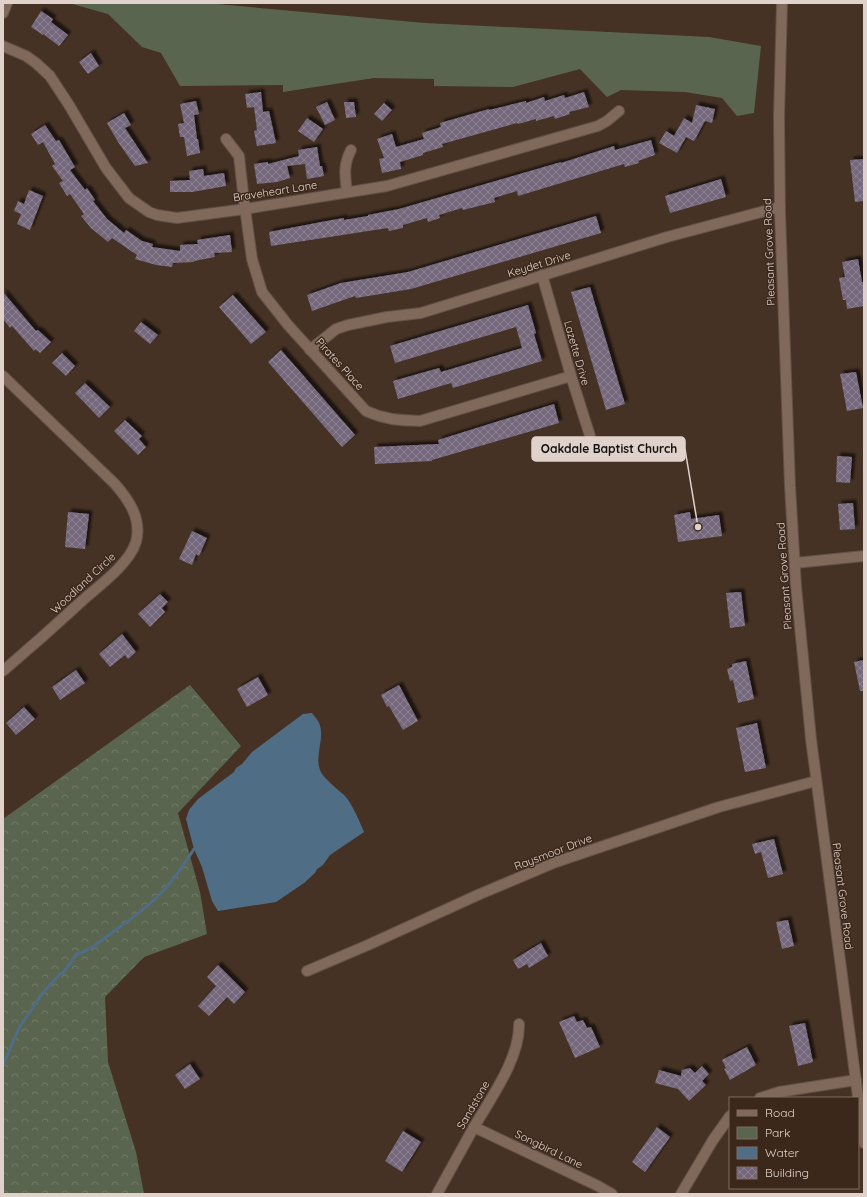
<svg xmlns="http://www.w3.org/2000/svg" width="867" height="1197" font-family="Quicksand,sans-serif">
<defs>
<pattern id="forest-crowns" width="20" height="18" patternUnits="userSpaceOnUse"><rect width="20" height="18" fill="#5a654f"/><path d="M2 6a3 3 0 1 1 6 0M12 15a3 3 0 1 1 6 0" fill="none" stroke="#717a67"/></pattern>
<pattern id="building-cross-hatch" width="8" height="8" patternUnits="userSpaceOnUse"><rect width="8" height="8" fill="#74677c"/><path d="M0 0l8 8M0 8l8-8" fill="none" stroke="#8e8393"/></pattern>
<filter id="shadow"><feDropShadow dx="3.5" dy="-3.5" stdDeviation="1" flood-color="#0009"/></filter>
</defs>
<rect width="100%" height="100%" fill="#463225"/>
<path fill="#5a654f" d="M69,3H206L425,23L709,37L761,46L754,113L737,116L722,98L685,92L621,90L607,97L580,69L513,87L434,86V79L374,78L283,92V85L180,86L161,53L142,47L108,14Z"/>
<path fill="url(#forest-crowns)" d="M190,685L241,746L178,813L200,892L207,934L144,957L105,997L108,1062L136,1152L144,1194H3V819Z"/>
<path fill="#506d86" d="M312,713C314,716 318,720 319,723C326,738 313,757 321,772C323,777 338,790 343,794C352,802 359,821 364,832L330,855L323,865L317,869L315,873L304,883L276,902L218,911L212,901L202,867L194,849L186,819L189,810L198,799L234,772L236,768L242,764L252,752L303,714Z"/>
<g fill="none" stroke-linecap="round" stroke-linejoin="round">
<path stroke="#506d86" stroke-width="3" d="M3,1065L20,1026L39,999L40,996L60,974L63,973L77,954C88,952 98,943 106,937C125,923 145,910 161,893C174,880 184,864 194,849L198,847"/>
</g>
<g fill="url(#building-cross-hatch)" filter="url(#shadow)">
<path d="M41,11L53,19L51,22L68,35L59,46L43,34V35L31,27Z"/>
<path d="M91,53L99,66L88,74L79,62Z"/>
<path d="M261,92L263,112L269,111L276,143L257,146L254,131L257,130L254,107L247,108L245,94Z"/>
<path d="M584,92L589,107L569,112L570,114L555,119L554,116L536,121V119L518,124L517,123L442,144L443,147L423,153V155L400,162L401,169L382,173L379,159L384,158L377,139L392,134L396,147L424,139L422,133L441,127L440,123L489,109V110L526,101V103L544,97L545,101L564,95L565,98Z"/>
<path d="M196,101L199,114L194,115L197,139H198L200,153L187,156L184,137H180L178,124L184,123L180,104Z"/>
<path d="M327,102L335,120L325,125L316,107Z"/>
<path d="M344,102H354L356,117L346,118Z"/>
<path d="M384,103L392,110L382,121L374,114Z"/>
<path d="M696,105L715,109L712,123L705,121L694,141L686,137L677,153L659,143L666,131L674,136L684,118L692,123Z"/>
<path d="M124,113L131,125L125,128L148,163L135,166L118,142L107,123Z"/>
<path d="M307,118L323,129L314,142L298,131Z"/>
<path d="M45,125L56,141L59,140L75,167L70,170L85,190L87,188L95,200L93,201L107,219L124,233L126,230L142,241L153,244L152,247L180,251V245L198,244L197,240L230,235L232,252L214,253L215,257L194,261V262L173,263L172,267L156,265L135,259L137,255L112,238L108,242L91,228L81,216L84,214L70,194L67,196L59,183L63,181L52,166L55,164L43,142L38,145L31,134Z"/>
<path d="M651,140L655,155L638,161L639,163L625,167L624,164L518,196L517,191L494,198L495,202L463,210L462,208L439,215L440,218L428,222L427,218L403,225V228L389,231L388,228L271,246L269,232L332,220L344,218V220L368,216V215L399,209L561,162V163L614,146L615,150Z"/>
<path d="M317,147L320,166H322L324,176L307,179L305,164L287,166L290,178L277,182L257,184L254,164L268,162V164L299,156L298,150Z"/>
<path d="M864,159V201L855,202L850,160Z"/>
<path d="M203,169L204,176L224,173L226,186L192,192H170V181L190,180L189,171Z"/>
<path d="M721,179L726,197L670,213L665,196Z"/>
<path d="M29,190L43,196L30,230L17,224L21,214L14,211L18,201L24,204Z"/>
<path d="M596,216L601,233L411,289L356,298L355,296L312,311L307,295L341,283L408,272Z"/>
<path d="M858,259L862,282H864V306L847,309L846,300H843L839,278L845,277L842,262Z"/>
<path d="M590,287L625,404L606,410L571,292Z"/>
<path d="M3,292L36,331L38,330L51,342L40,353L35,349L34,351L12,326L10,328L3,319Z"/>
<path d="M233,295L266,332L251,344L219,307Z"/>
<path d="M528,305L536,333L534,334L542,361L453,388L451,383L398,399L393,381L439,368L441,372L522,348L516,327L395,363L390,346Z"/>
<path d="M141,322L158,335L150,344L134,331Z"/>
<path d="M281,350L355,435L342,447L268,362Z"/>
<path d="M62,353L75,366L66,376L52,363Z"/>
<path d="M856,372L863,408L847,411L840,374Z"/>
<path d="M85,383L110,407L99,418L75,393Z"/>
<path d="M554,404L559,423L432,460V461L375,464L374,447L439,444L438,440Z"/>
<path d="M125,420L142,436L139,439L146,447L138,455L114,431Z"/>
<path d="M837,456L852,457L850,483L836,482Z"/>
<path d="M853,503L855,529L840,530L838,504Z"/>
<path d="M68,512L89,514L85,549L65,547Z"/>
<path d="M690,512L691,519L719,515L722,536L678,542L674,515Z"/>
<path d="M192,531L207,538L199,556L196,554L192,565L179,559Z"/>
<path d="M741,592L745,626L730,628L726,593Z"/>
<path d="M160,594L168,602L162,608L165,612L150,627L138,614Z"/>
<path d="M122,634L136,652L128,659L125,655L110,667L99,654Z"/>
<path d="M864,660V691H860L854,662Z"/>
<path d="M746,661L754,699L738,703L733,680L730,681L727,669L732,667V664Z"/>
<path d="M76,670L85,683L60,700L52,687Z"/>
<path d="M258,677L268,695L247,707L237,689Z"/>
<path d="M399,685L418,721L403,730L389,706L387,707L381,695Z"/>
<path d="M24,707L35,719L16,735L6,723Z"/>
<path d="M757,723L766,768L745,772L736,728Z"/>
<path d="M774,839L783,874L768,878L761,852L755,854L752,844Z"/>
<path d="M788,920L794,946L782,949L776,922Z"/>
<path d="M541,943L548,956L529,968L527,964L518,969L513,960Z"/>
<path d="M218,965L245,992L234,1004L227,997L209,1016L198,1006L216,986L207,977Z"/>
<path d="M574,1016L577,1022L583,1020L587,1028L591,1027L600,1047L575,1058L559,1022Z"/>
<path d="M805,1023L813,1062L798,1066L789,1026Z"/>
<path d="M747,1047L756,1065L730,1080L724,1069L726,1068L722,1060Z"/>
<path d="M190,1064L200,1079L185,1089L175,1075Z"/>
<path d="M702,1066L709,1074L702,1081L706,1085L689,1101L678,1089L655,1083L659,1070L681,1076L682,1070L690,1068L695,1073Z"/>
<path d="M657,1127L670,1137L645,1172L632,1162Z"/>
<path d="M403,1131L421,1142L402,1172L385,1161Z"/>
</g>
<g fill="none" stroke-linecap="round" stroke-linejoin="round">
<defs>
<g id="minor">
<path d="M3,46L26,56L36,63L50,76L69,105L106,168L129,198L149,212L157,215L177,218L245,209L387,186L598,126L607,121L619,111"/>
<path d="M226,139L239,156L244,201L252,259L262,292L288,325L366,411C386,420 399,420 420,421L571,376"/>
<path d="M347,192C345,176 343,165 351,150"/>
<path d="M542,275L571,376L590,436"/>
<path d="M310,350L336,329L348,325L387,317L421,313L667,237L780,207"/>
<path d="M3,376L115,484C129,500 142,519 136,542C129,564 100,585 83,600C57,624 30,648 3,671"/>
<path d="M795,563L864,556"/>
<path d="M307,971L368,945L480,894L556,862L719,807L816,781"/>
<path d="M760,1098L779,1092L856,1080"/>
<path d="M474,1127L598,1186L612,1194"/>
<path d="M437,1194C449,1172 462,1149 474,1127C491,1098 520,1058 519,1024"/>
<path d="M681,1194L713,1140L730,1116"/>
</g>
<path id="tertiary" d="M782,3L779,117L780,213L790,486L796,586L811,739L864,1143"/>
<path id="secondary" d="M3,13L7,3"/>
</defs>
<use href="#minor" stroke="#625046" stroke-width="12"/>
<use href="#tertiary" stroke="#625046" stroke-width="12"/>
<use href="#secondary" stroke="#625046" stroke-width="12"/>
<use href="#minor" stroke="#80685a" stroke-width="10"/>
<use href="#tertiary" stroke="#80685a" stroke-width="10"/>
<use href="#secondary" stroke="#80685a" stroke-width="10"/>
</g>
<g text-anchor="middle" stroke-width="3" stroke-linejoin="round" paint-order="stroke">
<g font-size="11" fill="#e0d2ca" stroke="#3c281b">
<text transform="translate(275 191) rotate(-9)" y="4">Braveheart Lane</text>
<text transform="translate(769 252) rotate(-92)" y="4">Pleasant Grove Road</text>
<text transform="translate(539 264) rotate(-17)" y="4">Keydet Drive</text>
<text transform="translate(577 353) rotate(74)" y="4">Lazette Drive</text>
<text transform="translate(340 364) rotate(48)" y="4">Pirates Place</text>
<text transform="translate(784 576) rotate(-94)" y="4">Pleasant Grove Road</text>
<text transform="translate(83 583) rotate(-43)" y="4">Woodland Circle</text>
<text transform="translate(553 852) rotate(-21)" y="4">Raysmoor Drive</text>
<text transform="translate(843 896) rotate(83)" y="4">Pleasant Grove Road</text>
<text transform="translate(473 1105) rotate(-60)" y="4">Sandstone</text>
<text transform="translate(549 1149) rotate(26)" y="4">Songbird Lane</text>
</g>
</g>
<path fill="none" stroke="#e0d2ca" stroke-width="1.5" d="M698 527L685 449"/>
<circle fill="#e0d2ca" stroke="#3c281b" stroke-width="1.5" cx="698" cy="527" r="4"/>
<rect fill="#e0d2ca" stroke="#e0d2ca" stroke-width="1.5" x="532" y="437" width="153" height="24" rx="4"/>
<g font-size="12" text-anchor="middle" font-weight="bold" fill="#111">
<text x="609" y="453">Oakdale Baptist Church</text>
</g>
<rect width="867" height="1197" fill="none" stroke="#e0d2ca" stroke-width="8"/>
<rect x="729" y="1097" width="130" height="92" fill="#3c281b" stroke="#7e6c61"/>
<rect x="737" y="1110" width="20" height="6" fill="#80685a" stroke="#7e6c61"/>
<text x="765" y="1117" font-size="12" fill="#e0d2ca">Road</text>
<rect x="737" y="1127" width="20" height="12" fill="#5a654f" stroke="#7e6c61"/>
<text x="765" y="1137" font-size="12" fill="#e0d2ca">Park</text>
<rect x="737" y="1147" width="20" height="12" fill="#506d86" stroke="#7e6c61"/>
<text x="765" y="1157" font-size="12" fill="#e0d2ca">Water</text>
<rect x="737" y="1167" width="20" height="12" fill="url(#building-cross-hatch)" stroke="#7e6c61"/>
<text x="765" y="1177" font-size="12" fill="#e0d2ca">Building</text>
</svg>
